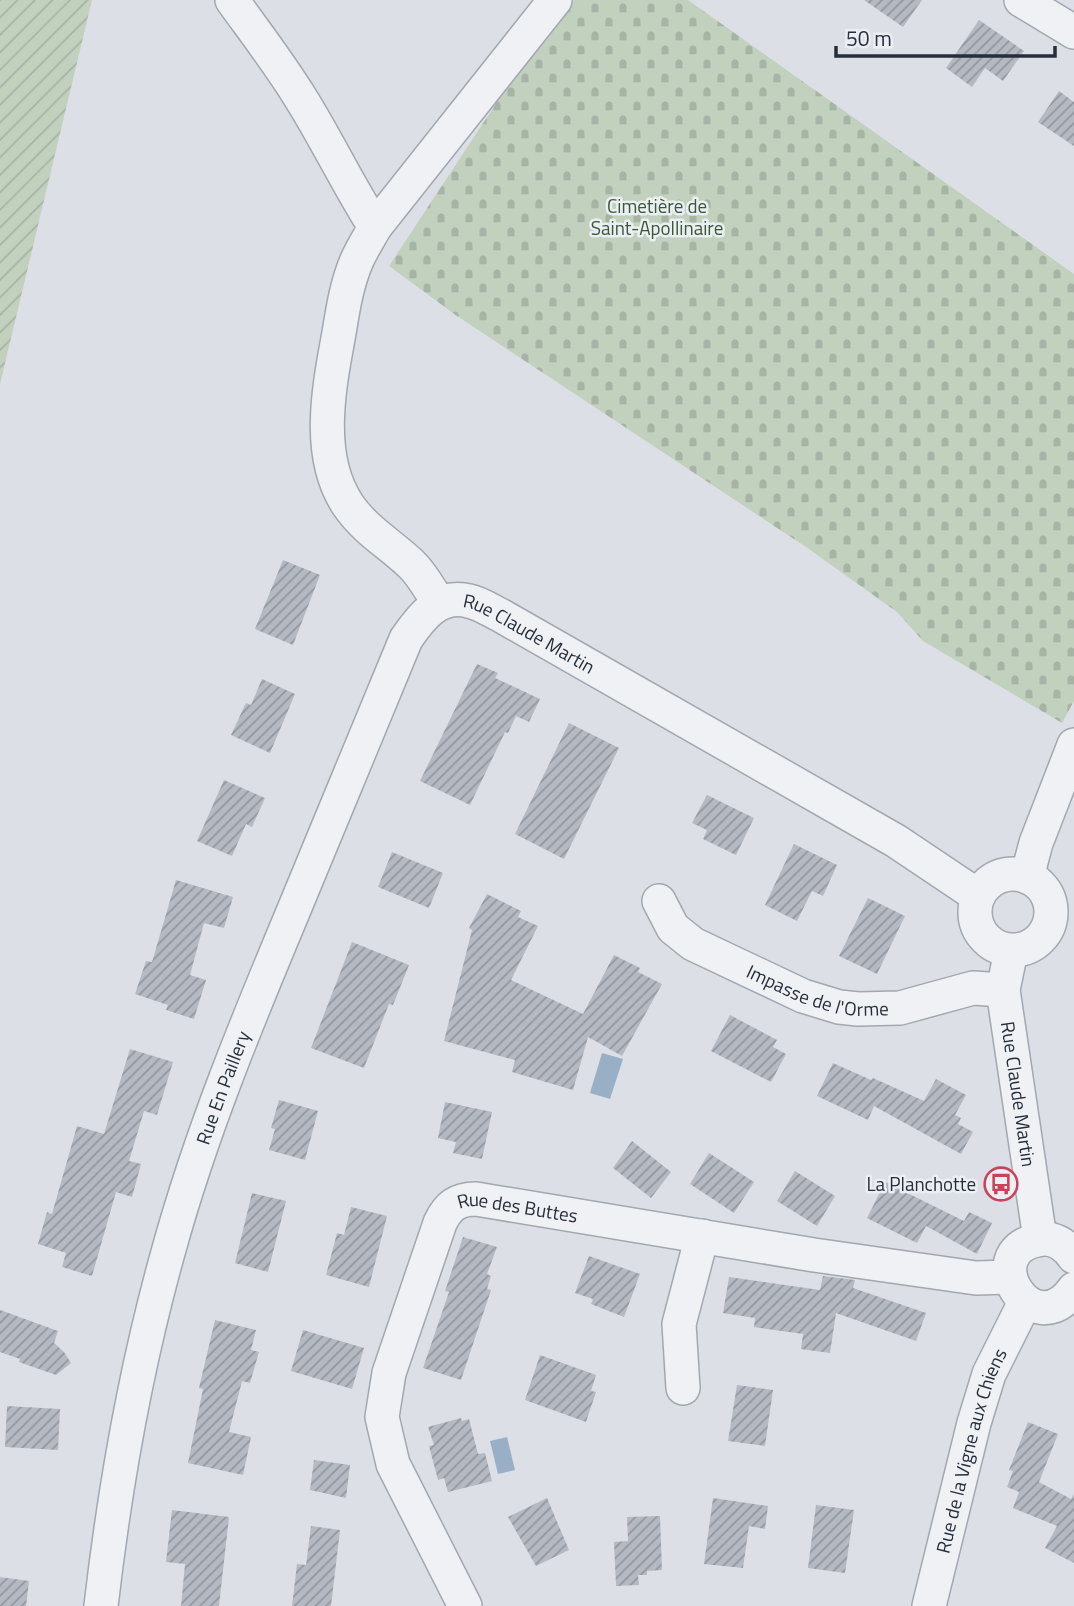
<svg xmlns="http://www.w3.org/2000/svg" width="1074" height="1606" font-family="'Titillium Web',sans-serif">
<defs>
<pattern id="cemetery-stones" width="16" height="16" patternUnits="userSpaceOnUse" patternTransform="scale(1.75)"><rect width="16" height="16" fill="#c2d0be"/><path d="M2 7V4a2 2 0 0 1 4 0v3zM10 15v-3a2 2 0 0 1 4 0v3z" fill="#a7b3a4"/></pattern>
<pattern id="garden-furrows" width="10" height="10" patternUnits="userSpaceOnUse" patternTransform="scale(1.75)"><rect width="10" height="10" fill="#c2d0be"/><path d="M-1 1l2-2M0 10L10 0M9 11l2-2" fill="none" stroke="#a7b3a4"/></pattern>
<pattern id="building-hatch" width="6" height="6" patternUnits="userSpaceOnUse" patternTransform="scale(1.75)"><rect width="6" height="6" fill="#b4b9c2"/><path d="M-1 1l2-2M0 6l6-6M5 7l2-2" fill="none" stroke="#92979f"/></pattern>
</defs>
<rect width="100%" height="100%" fill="#dce0e6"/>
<path fill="url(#cemetery-stones)" d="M574,0H688L1074,274V701L1062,723L923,641L897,612L806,547L457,316L389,266L497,102Z"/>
<path fill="url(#garden-furrows)" d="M0,0H92L0,384Z"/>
<g fill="#98afc6">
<path d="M602,1053L623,1059L610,1099L590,1093Z"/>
<path d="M507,1437L515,1470L498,1474L490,1441Z"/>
</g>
<g fill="url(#building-hatch)">
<path d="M864,0H922L903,27Z"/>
<path d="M979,20L1024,51L1003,81L985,68L972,87L946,68Z"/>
<path d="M1059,91L1074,102V146L1038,122Z"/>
<path d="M283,560L320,575L293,645L255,629Z"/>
<path d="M477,664L498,673L495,678L540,699L529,722L516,716L508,733L505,732L470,805L420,781Z"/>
<path d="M262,679L295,694L270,753L231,735L246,703L251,705Z"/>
<path d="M569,723L619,748L564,859L515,834Z"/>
<path d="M224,780L265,798L252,827L246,824L232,856L197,841Z"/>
<path d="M707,795L754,818L736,855L703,839L707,830L692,823Z"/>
<path d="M794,844L837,865L823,896L812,891L797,921L765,905Z"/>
<path d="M392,852L443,873L429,908L378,887Z"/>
<path d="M176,880L233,897L224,928L204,923L190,975L206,980L194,1019L166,1010L168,1005L135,994L146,961L152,962Z"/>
<path d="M487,894L521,911L518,917L538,926L511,980L583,1014L614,955L640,968L638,972L662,984L622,1056L588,1037L573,1090L512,1072L515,1060L444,1041L472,930L469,928Z"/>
<path d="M868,898L905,916L877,974L839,956Z"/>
<path d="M352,942L409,965L393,1005L389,1004L364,1068L311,1048Z"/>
<path d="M730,1015L777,1040L773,1047L786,1054L771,1082L711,1051Z"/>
<path d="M130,1049L173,1062L157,1115L144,1111L129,1161L141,1164L132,1197L116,1192L92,1276L62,1267L66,1253L38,1244L47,1212L52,1214L77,1126L104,1134Z"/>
<path d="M833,1063L871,1080L873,1078L924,1101L936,1079L966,1095L955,1115L961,1118L958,1124L973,1132L961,1154L874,1106L868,1120L817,1096Z"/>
<path d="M279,1100L318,1111L305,1160L269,1150L275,1129L271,1128Z"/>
<path d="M445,1102L492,1112L482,1159L453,1153L456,1142L438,1138Z"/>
<path d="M632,1141L671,1172L651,1198L613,1168Z"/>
<path d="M709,1153L754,1182L734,1213L690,1184Z"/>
<path d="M795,1171L835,1196L817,1226L777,1201Z"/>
<path d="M885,1182L964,1221L969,1212L992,1223L977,1254L926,1226L917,1243L867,1218Z"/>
<path d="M252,1193L286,1201L268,1272L235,1263Z"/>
<path d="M351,1207L387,1216L369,1287L326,1275L337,1233L344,1235Z"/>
<path d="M463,1237L497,1247L487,1274L491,1276L487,1289L491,1290L461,1380L423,1368L449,1292L445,1291Z"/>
<path d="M589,1256L640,1274L624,1317L591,1304L593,1299L575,1293Z"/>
<path d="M823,1276L855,1280L853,1288L926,1313L916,1341L836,1313L830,1353L801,1349L803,1334L754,1327L755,1318L723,1313L729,1277L820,1290Z"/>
<path d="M0,1310L58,1331L54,1343L64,1352L71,1363L56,1375L19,1362L20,1359L0,1352Z"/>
<path d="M215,1320L256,1330L251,1350L259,1352L250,1383L242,1381L229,1432L251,1437L243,1475L188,1463L203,1389L199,1388Z"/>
<path d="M303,1330L364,1348L352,1389L291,1371Z"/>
<path d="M540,1355L596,1375L591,1391L596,1392L586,1422L525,1400Z"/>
<path d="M737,1385L773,1390L765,1446L728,1441Z"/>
<path d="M7,1406L60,1409L58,1450L5,1447Z"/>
<path d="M461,1418L462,1421L469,1419L478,1454L485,1453L492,1481L448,1492L444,1478L438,1480L429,1446L434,1445L428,1427Z"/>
<path d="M1028,1422L1058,1434L1039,1482L1071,1499L1074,1494V1563L1045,1548L1057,1526L1013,1508L1019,1492L1007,1487L1013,1471L1009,1470Z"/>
<path d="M314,1460L350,1465L346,1498L310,1490Z"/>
<path d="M547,1498L569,1550L536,1566L508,1517Z"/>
<path d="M713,1498L768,1506L765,1529L749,1526L743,1568L704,1564Z"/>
<path d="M816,1505L854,1510L845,1573L808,1568Z"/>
<path d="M172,1510L229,1517L219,1606H181L185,1564L166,1562Z"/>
<path d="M660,1516L662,1570L647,1571V1575H638L639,1585L616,1586L614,1542L628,1541L627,1517Z"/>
<path d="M311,1526L340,1530L331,1606H292L297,1564L306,1565Z"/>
<path d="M0,1577L29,1581L26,1606H0Z"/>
</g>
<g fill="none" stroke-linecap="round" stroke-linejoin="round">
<defs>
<g id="minor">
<path d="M232,0C255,32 279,63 300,97C327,140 348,185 375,227"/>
<path d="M1021,0L1074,32"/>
<path d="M439,603C430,590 422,574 411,564C390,544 365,530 348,505C315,456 329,387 339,333C343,308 347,283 357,260C362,249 369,238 375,227L555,0"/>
<circle cx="1013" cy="912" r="38"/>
<path d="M1027,877L1036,843L1074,745"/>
<path id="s1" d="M659,901L673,928L693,944L803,996L839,1007L858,1009L900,1008L973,988L1003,990"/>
<path id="s2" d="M1011,951L1003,990L1040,1239"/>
<path d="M1074,1257C1065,1244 1053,1236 1037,1240C975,1253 1033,1347 1074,1289"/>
<path d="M683,1388L679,1324L702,1236"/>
<path id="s3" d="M101,1606C115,1485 136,1366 169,1249C201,1133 247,1022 293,912C331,821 368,730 406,639C421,617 439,593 469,601C479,603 490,610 500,615L896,841L978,896"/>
<path id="s4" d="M465,1606L393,1464L382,1417L389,1373L440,1223C448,1206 457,1199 476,1199L814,1255L976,1278L1010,1277"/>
<path id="s5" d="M929,1606L974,1423L989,1374L1025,1302"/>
</g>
</defs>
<use href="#minor" stroke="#a2a7b0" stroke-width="36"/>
<use href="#minor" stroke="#eff1f4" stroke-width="33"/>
</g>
<defs>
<symbol id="bus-ring" viewBox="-11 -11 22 22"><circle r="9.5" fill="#ebeff4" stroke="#ca4359" stroke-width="1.5"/><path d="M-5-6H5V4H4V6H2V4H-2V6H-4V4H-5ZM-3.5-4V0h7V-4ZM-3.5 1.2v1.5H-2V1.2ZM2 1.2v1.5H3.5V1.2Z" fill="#ca4359"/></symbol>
</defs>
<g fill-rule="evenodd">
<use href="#bus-ring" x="982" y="1165" width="38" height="38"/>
</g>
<g text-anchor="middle" stroke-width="5" stroke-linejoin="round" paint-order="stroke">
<g font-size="19" fill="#3b5734" stroke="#ebeff4">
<text x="657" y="213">Cimetière de<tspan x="657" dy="22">Saint-Apollinaire</tspan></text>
</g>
<g font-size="19" fill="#262e3c" stroke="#ebeff4">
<text dy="7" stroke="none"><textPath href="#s3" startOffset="1166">Rue Claude Martin</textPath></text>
<text dy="7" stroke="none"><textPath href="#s1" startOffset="191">Impasse de l'Orme</textPath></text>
<text dy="7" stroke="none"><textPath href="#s3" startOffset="534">Rue En Paillery</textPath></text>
<text dy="7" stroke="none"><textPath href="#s2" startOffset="145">Rue Claude Martin</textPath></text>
<text dy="7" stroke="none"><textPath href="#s4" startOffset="499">Rue des Buttes</textPath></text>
<text dy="7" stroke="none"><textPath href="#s5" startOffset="161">Rue de la Vigne aux Chiens</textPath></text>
</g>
<g font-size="19" fill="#262e3c" stroke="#ebeff4" text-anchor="end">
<text x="976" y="1191">La Planchotte</text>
</g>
</g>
<path d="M836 46v10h219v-10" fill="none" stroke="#262e3c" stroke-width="3.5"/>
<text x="846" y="46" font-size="21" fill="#262e3c" stroke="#ebeff4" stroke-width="5" paint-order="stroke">50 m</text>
</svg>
